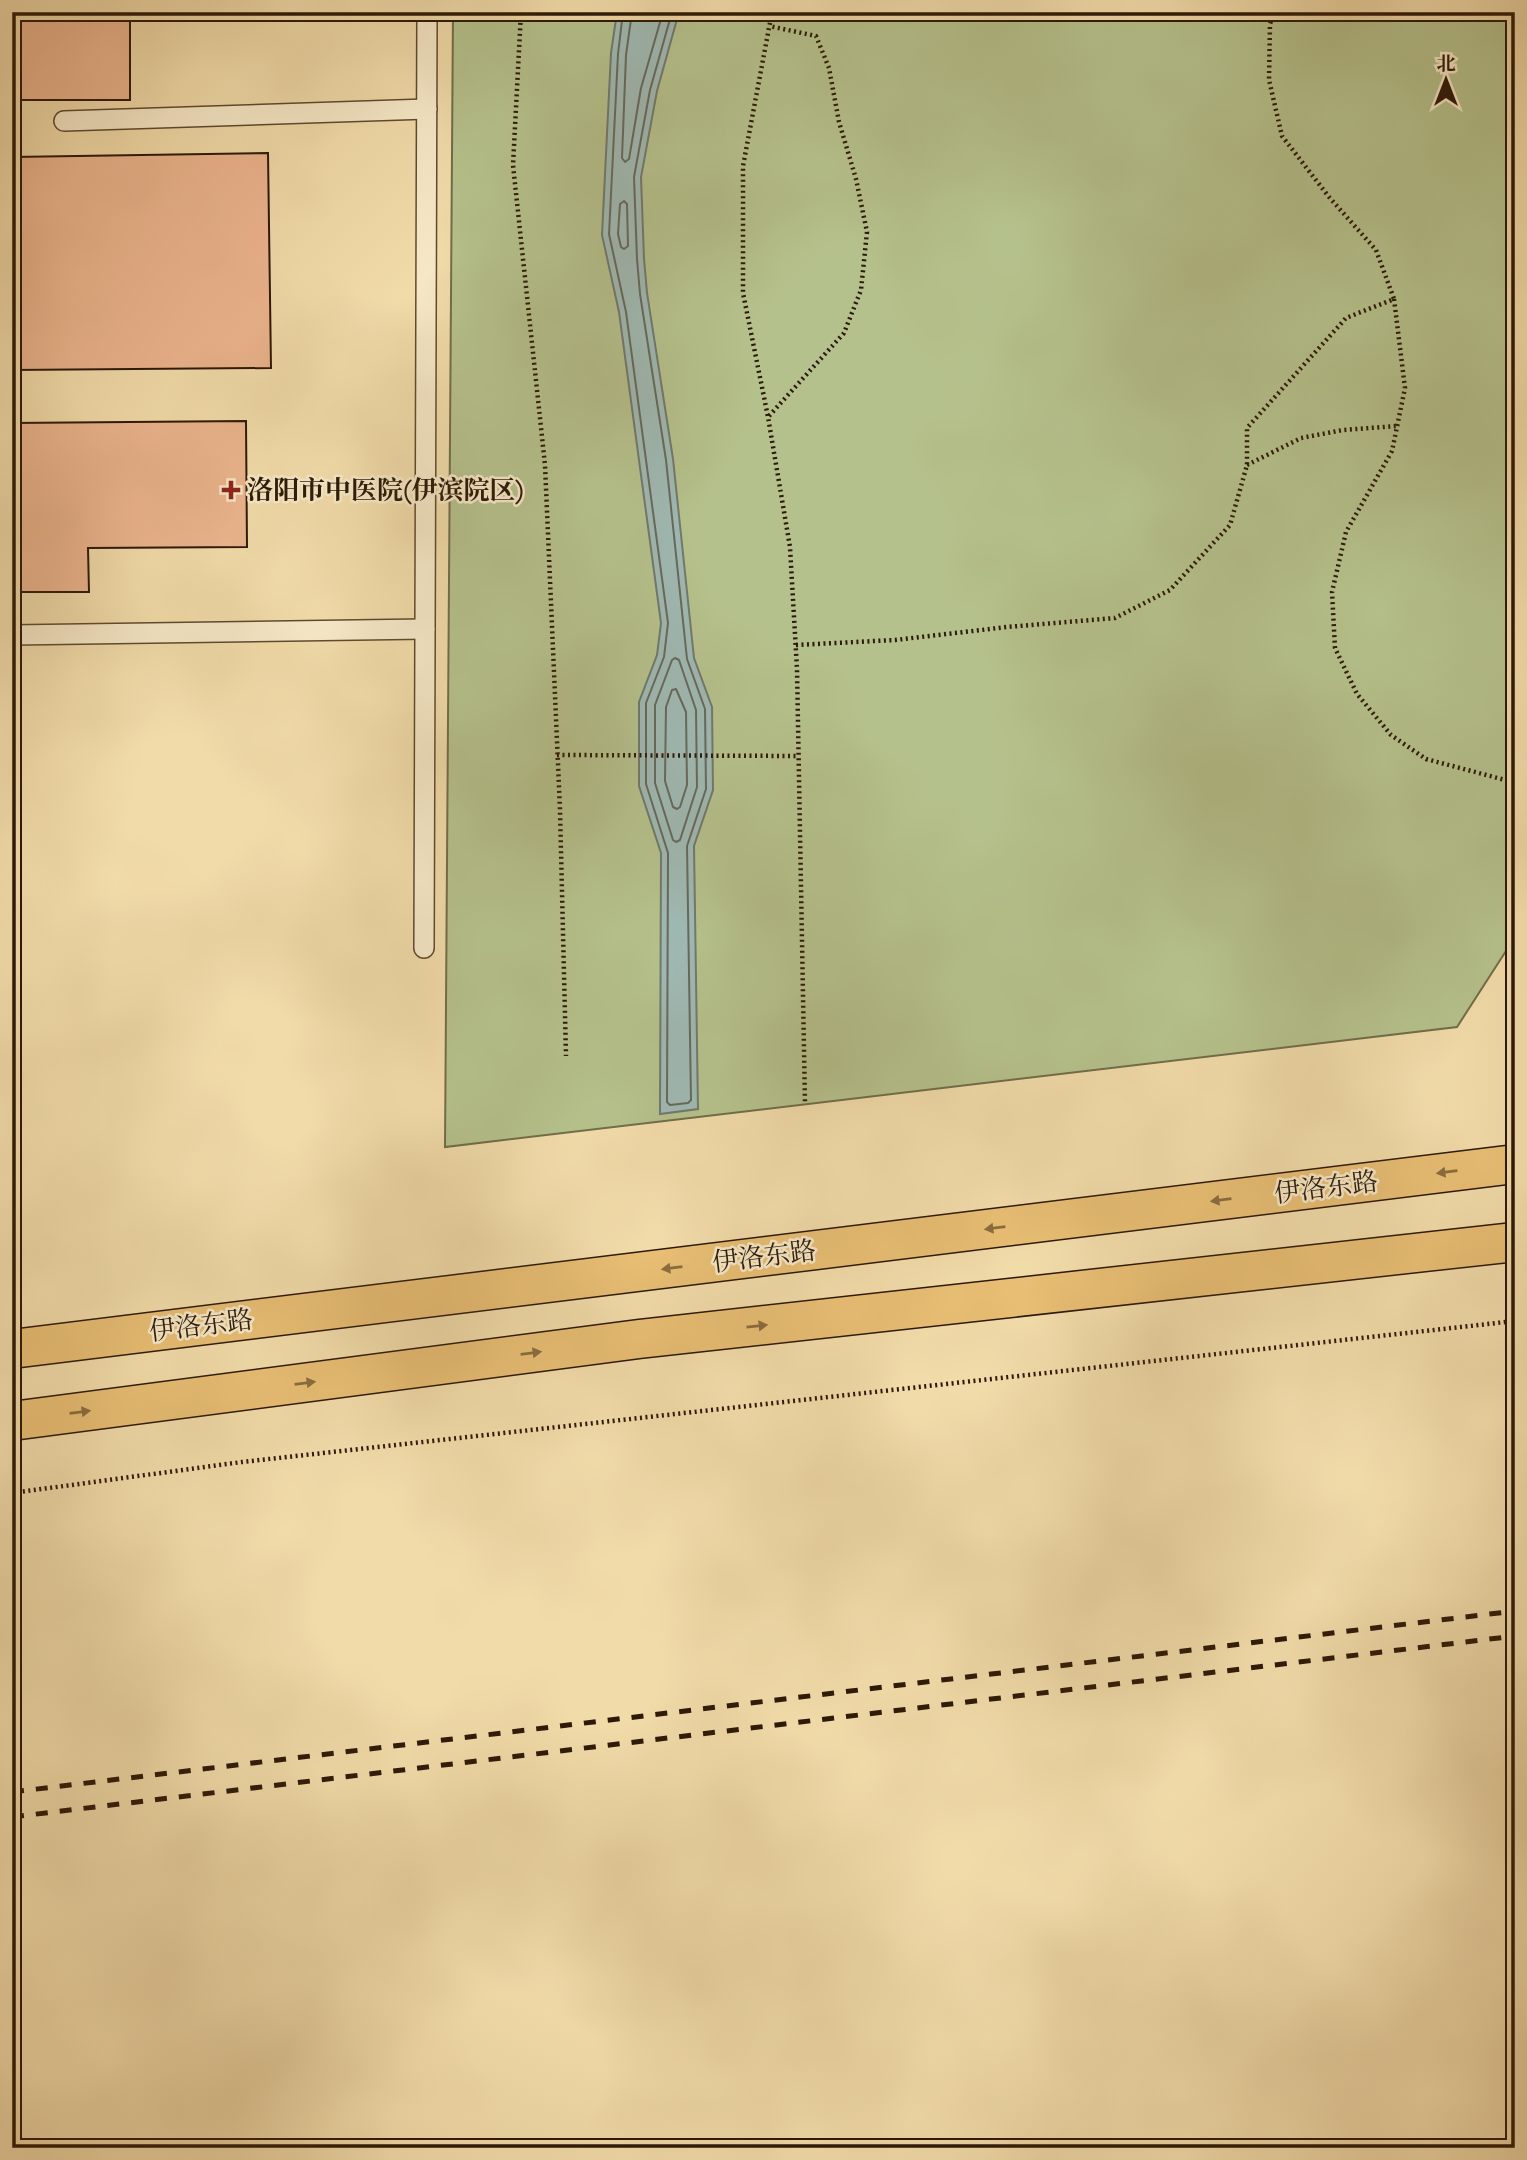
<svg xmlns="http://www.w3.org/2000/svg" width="1527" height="2160" font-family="'Sorts Mill Goudy','Noto Serif SC',serif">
<rect width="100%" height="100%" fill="#f1dba9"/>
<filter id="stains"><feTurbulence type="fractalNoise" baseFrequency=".00286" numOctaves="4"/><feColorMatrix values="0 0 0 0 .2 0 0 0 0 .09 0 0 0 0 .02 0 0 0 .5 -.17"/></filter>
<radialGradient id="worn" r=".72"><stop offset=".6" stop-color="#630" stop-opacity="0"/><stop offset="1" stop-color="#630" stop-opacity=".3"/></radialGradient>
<path fill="#b5c18c" stroke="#716d4a" stroke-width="2" d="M453,12H1507L1510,882L1515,893V937L1457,1027L445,1147Z"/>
<path fill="#9fb9b3" stroke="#71796e" stroke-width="2" d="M617,12H679L657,91L641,177L644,259L647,293L673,459L694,658L712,707L713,790L694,846L698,1109L660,1114L661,853L639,786V702L657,655L661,623L619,312L602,235L611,53Z"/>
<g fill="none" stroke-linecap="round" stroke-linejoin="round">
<g stroke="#66695d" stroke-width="2">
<path d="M623,12L618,54L609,234L626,312L668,623L664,657L646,703V784L668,853L667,1102L670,1105L688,1103L691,1100L687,846L706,789L705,709L687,659L666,460L640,294L637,259L634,177L650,90L672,12"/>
<path d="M632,12L626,55L622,158L625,162L629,159L641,88L663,12"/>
<path d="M624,201L627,204L628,246L624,249L621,247L618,234L620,204Z"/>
<path d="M675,658L679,660L696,710L697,787L680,840L676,842L673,840L655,783V705L672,660Z"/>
<path d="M676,689L686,712L687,785L680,807L677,809L673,807L665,781L666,707L672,690Z"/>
</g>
</g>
<g fill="#ebb48d" stroke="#2d1907" stroke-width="2">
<rect x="12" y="12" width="118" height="88"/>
<path d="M268,153L271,368L12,370V157Z"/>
<path d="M246,421L247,547L88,548L89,592H12V423Z"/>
</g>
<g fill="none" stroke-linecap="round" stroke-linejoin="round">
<defs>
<g id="lane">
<path d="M64,121L427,109"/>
<path d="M12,635L425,629"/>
<path d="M424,948L427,12"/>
</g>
<g id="primary">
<path d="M12,1349L1515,1164"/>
<path d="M12,1421L639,1339L1515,1242"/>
</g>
</defs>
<use href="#lane" stroke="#5e4a30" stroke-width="22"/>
<use href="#primary" stroke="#2d1907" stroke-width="41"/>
<g stroke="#2d1907" stroke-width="4.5" stroke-dasharray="2 3.5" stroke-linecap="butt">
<path d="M521,12L513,165L545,465L560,810L566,1056"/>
<path d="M772,12L743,166V293L768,417L790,547L797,669L805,1104"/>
<path d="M1394,299L1405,388L1392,451L1346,532L1332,592L1335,648L1357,694L1391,735L1426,759L1509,781"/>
<path d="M769,416L844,333L861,290L867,232L856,179L839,122L829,68L816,36L769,26"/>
<path d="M1247,465L1301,438L1343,430L1397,426"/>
<path d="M796,645L895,640L1007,627L1115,618L1170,590L1230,525L1247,465V428L1346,318L1394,299L1376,250L1329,197L1282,136L1269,80L1270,24L1274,12"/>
<path d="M557,755L799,756"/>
<path d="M12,1493L242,1462L1515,1321"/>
</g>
<use href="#lane" stroke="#f6e8c7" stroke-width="19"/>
<use href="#primary" stroke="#e8be74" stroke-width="38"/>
<g stroke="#2d1907" stroke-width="5" stroke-dasharray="12 12" stroke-linecap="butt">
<path d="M12,1792L1515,1611"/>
<path d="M12,1817L1515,1636"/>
</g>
</g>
<defs><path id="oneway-solid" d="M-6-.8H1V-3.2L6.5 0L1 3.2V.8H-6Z" transform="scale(1.75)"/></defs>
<g fill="#8a6c3e">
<use href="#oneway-solid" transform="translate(1447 1172) rotate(173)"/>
<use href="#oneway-solid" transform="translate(1221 1200) rotate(173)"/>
<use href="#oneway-solid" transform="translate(995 1228) rotate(173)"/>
<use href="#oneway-solid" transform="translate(672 1268) rotate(173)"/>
<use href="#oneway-solid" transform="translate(757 1326) rotate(-6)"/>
<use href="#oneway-solid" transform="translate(531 1353) rotate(-7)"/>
<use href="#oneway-solid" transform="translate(305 1383) rotate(-7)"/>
<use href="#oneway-solid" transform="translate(80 1412) rotate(-7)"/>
</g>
<path fill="#8f2418" stroke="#f6e8c7" stroke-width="2.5" d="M227.5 479.5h7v7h7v7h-7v7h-7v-7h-7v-7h7z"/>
<g text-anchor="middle" stroke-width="5" stroke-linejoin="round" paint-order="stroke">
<g font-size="26" font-weight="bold" fill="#2d1907" stroke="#f6e8c7" text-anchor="start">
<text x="247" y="499">洛阳市中医院(伊滨院区)</text>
</g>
<g font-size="26" fill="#2d1907" stroke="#f6e8c7">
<text transform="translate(1326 1187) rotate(-7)" y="9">伊洛东路</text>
<text transform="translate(764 1256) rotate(-7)" y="9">伊洛东路</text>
<text transform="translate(201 1325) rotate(-7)" y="9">伊洛东路</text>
</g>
</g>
<rect width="1527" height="2160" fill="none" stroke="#f1dba9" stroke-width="42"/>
<rect x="14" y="14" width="1499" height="2132" fill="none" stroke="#2d1907" stroke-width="3.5"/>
<rect x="21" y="21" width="1485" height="2118" fill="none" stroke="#2d1907" stroke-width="2"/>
<g transform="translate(1446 80)" stroke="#f6e8c7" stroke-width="5" paint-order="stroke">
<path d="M0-5L12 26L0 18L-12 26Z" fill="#2d1907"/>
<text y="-10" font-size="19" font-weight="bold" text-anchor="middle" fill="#2d1907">北</text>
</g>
<rect width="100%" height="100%" filter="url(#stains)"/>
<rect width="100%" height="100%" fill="url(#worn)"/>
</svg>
